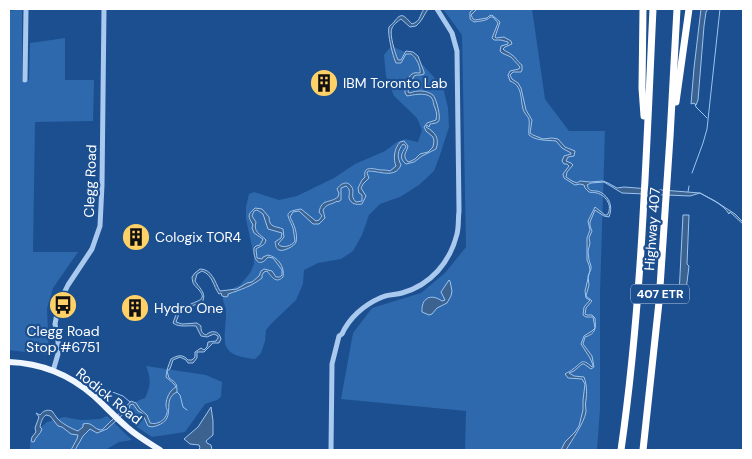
<svg xmlns="http://www.w3.org/2000/svg" width="752" height="459" font-family="'DM Sans',sans-serif">
<rect width="100%" height="100%" fill="#1b4f8f"/>
<g fill="#2e69ad">
<path d="M22,9V80H29L30,43L65,38V80H94L93,121L35,122L33,252H78L53,288L47,309L49,355L9,350V11Z"/>
<path d="M443,9H532L545,99L569,131H605L600,294V409L597,450H465L466,411L341,399L353,333L372,308L421,293L445,273L466,247L462,35Z"/>
<path d="M391,46L410,54L421,63L443,87L448,108L449,127L440,155L434,171L419,185L400,197L380,204L369,215L362,235L353,251L341,259L318,263L304,270L303,284L296,300L271,324L266,330L265,341L261,353L255,359C215,355 226,340 226,311C226,307 223,303 223,299C223,297 224,294 225,292L240,285L250,273L254,264V256L246,219V207L249,194L254,192L279,200L297,196L334,178L355,164L385,151L397,142L405,139L418,142L422,130L417,118L394,96L386,76L384,55Z"/>
<path d="M146,366L206,375L222,382L221,397L217,400L205,404L185,432L152,437L134,425L119,410L130,404L145,398C151,386 151,378 146,366Z"/>
<path d="M107,416L132,440L119,442L105,450H30V442L35,432L47,422L64,417L81,420L100,419Z"/>
</g>
<g fill="#3c6290" stroke="#9cc4f0">
<path d="M424,9H428C424,15 422,21 416,26L410,27L401,19C398,21 393,25 392,28C389,34 395,53 398,60H401L406,51L413,52L418,56L424,72V74C420,76 417,74 414,76L409,87L408,92L410,93C417,90 426,90 433,95C436,98 442,119 438,122C437,123 431,124 430,124L429,127L427,125L426,127C435,132 440,138 436,149L422,156L414,162L406,164C399,159 401,153 406,147L405,145L403,144C397,151 397,157 401,165C395,179 380,171 368,171L367,173L369,178L363,184L361,188L366,196L362,204C356,205 351,204 349,198C349,192 351,190 346,186L341,188V200L338,202L337,201C332,205 327,203 323,210L325,218L319,224H313L299,211L293,212L290,217C294,224 298,234 296,242C295,246 283,252 279,250C275,248 276,245 275,242L281,238L282,233L268,229L263,214L257,210L254,211L252,216L256,222C253,232 260,234 266,240C265,246 260,246 256,249L257,258L262,259L263,257L268,255C278,257 285,267 283,277C276,284 272,277 267,271L264,272L262,275V278C252,286 240,290 228,294V296L226,297L222,296L221,293L219,294C213,286 213,275 202,271L197,274L195,281C200,289 208,294 201,304L194,305L185,311L179,314L176,322L182,324L197,323L201,326C201,330 201,333 206,335C211,330 219,330 221,339L219,343H213L204,352H197V358L193,363H188L186,360L180,357L173,360L170,369L167,371L169,378C176,383 177,383 177,392C159,400 181,421 152,427L148,426L142,413L138,411L133,404L130,405L129,409L107,429L97,433L90,429L83,436L75,450H71L77,439L78,435L71,434L62,427L58,426L50,416L46,415C42,418 41,422 40,427L42,429C41,434 35,437 34,442H33L31,441L32,437L36,432L35,428L39,417L36,413L40,415C43,411 47,409 52,411C54,413 55,416 57,418C61,423 72,429 78,431L83,427V424C93,421 93,430 102,430C111,420 122,412 131,401L136,403L140,409L147,415L150,423C157,425 165,421 167,413C168,408 166,410 166,405C166,398 170,390 176,387L174,384L166,377C166,371 169,364 171,359C178,355 183,354 188,360H192L195,357V352L201,348L204,350L207,347L208,342L216,341L218,338V336L214,334L207,337L201,336L196,326C189,325 179,328 173,323L174,320L177,312C180,311 182,310 185,309C187,307 189,305 191,304C196,301 208,300 199,290C194,284 193,286 192,277L195,273L200,269C212,269 215,282 220,291L237,289L247,283L252,282L259,276L261,271L264,269L272,271L276,277H280L282,275V270L273,258L268,257C259,269 253,259 254,248L256,246L260,245L263,239L254,233L252,228L253,225C248,216 247,215 255,208L262,209L269,217C269,228 276,226 283,229L284,237L278,244C282,249 292,246 295,241C294,237 294,232 293,228C288,215 282,212 301,209L316,221L319,220L322,216L319,212C322,198 329,204 338,197L339,193L337,189C340,184 347,180 351,186C356,192 349,195 356,202L362,201V195L359,193L358,188L362,180L365,177C363,165 373,169 381,170C384,170 387,170 390,171L396,166C393,159 394,149 400,142L404,141L408,146C407,152 402,155 407,161L409,162L415,159L420,154L428,152L433,147L434,141L433,137L426,131L424,127L427,123L436,120C437,115 437,113 435,108C433,105 434,100 431,97C425,92 413,95 407,96L405,93C405,88 407,77 412,74C414,72 418,73 420,73C421,67 416,57 411,54H406L401,63H396C393,57 387,33 389,27C390,25 393,24 394,22C402,11 404,16 412,24C421,21 419,16 424,9Z"/>
<path d="M474,9H477L471,15L473,19L475,20L487,18L489,16L492,15L500,22L495,37L496,38L504,37L511,41L512,44L505,47L503,49C506,52 509,52 512,55C516,57 517,62 522,65V70L521,72H513L510,75L512,79L518,83L521,88L526,110L532,120L530,133L533,135L543,139L552,138L558,139L565,147L575,151L574,156L568,157L566,161L571,163L573,165L567,172L566,177L572,181L577,183L580,181L590,182L603,181L608,183L617,188L624,187L700,193L715,201L735,214L743,222V224L730,212L729,214C723,204 710,199 700,193L690,196L622,193L604,182L591,183L587,185C590,194 593,189 600,192C610,197 613,207 609,217L604,216L595,210L590,222V226L592,231L589,238L590,243L588,251L589,260L591,266V269L588,276L589,285L586,296L592,301L586,308L585,314L587,315H592L595,318C596,328 596,334 585,337L583,344L592,356L594,367L591,369L584,364H582L574,371L569,373L574,376L584,377C587,385 587,393 586,400C585,404 586,408 586,412C584,423 572,440 566,450H561L565,442L575,432L579,426L583,410V400L585,384L582,379L568,378L565,374C568,372 571,371 573,369C582,363 581,357 592,367L593,365L590,358L581,344L584,336L592,331L595,328L593,317H586L583,315L584,307L590,300L586,298L585,291L590,270L589,265L587,260V238L590,230L588,221L595,207L605,215H607C613,207 607,196 597,193C594,192 591,193 589,192L585,188L584,185L580,184L575,185L564,178L563,174L569,166L567,164H564L562,161L564,156L571,154V153L562,148L556,141C547,140 536,141 529,135C528,130 530,124 529,119C527,115 524,113 523,109C520,98 523,86 510,81L508,75L510,71L519,69L520,67L511,57L502,53L500,51L501,46L508,44V42L501,40H494L492,38L498,23L493,17H490C487,21 480,21 474,22L470,19V12Z"/>
<path d="M701,9H708L706,12L704,26L698,100L696,105L694,103L691,104L694,68Z"/>
<path d="M683,215H689L687,264L689,266L685,298L680,300L679,295Z"/>
<path d="M449,280L450,281L452,291L451,296L447,303L437,308L432,314L429,315L422,312C421,298 431,293 442,301L445,300L441,292Z"/>
<path d="M211,407L213,421V435L206,441L207,443L211,445L212,450H198L200,448L199,445L190,444L184,439L198,427Z"/>
</g>
<g fill="none" stroke-linecap="round" stroke-linejoin="round">
<g stroke="#9cc4f0" stroke-width="1">
<path d="M695,104L696,107L707,118"/>
<path d="M692,173L703,143L707,129L720,9"/>
<path d="M688,192L689,186"/>
<path d="M102,388L123,396L130,402"/>
<path d="M177,392L180,395L183,407L187,410"/>
<path d="M716,450H718"/>
</g>
<g stroke="#a9c9ee" stroke-width="5">
<path d="M25,80L26,9"/>
<path d="M53,371L58,354V340L55,324L59,303L68,285L92,249L100,226L102,185L104,9"/>
<path d="M331,450L332,364L339,336L342,334C349,318 364,305 380,298C387,294 395,295 402,293C431,285 450,262 457,234C459,226 458,218 459,211L457,51L452,33L437,9"/>
</g>
<path stroke="#f0f6ff" stroke-width="6" d="M9,362C40,363 70,375 94,396C105,406 116,418 128,428C137,436 149,443 160,450"/>
<g stroke="#fff" stroke-width="7">
<path d="M643,9L642,88L644,116"/>
<path d="M676,102L689,9"/>
<path d="M621,450C642,304 646,156 653,9"/>
<path d="M643,450L659,302L670,137L677,9"/>
</g>
</g>
<defs>
<symbol id="building-disc" viewBox="-11 -11 22 22"><circle r="9.5" fill="#ffd166" stroke="#1b4f8f"/><path d="M-4-6H4V6H1V3H-1V6H-4ZM-2.5-4.3h1.7v1.8h-1.7ZM.8-4.3h1.7v1.8H.8ZM-2.5-1h1.7V.8h-1.7ZM.8-1h1.7V.8H.8Z" fill="#111"/></symbol>
<symbol id="bus-disc" viewBox="-11 -11 22 22"><circle r="9.5" fill="#ffd166" stroke="#1b4f8f"/><path d="M-5-6H5V4H4V6H2V4H-2V6H-4V4H-5ZM-3.5-4V0h7V-4ZM-3.5 1.2v1.5H-2V1.2ZM2 1.2v1.5H3.5V1.2Z" fill="#111"/></symbol>
</defs>
<g fill-rule="evenodd">
<use href="#building-disc" x="308" y="67" width="32" height="32"/>
<use href="#building-disc" x="120" y="221" width="32" height="32"/>
<use href="#bus-disc" x="47" y="289" width="32" height="32"/>
<use href="#building-disc" x="119" y="292" width="32" height="32"/>
</g>
<g text-anchor="middle" stroke-width="4.5" stroke-linejoin="round" paint-order="stroke">
<rect fill="#1b4f8f" stroke="#bbcadd" stroke-width="1" x="631" y="284.5" width="58" height="19" rx="4"/>
<g font-size="12" font-weight="bold" fill="#fff">
<text x="660" y="298">407 ETR</text>
</g>
<g font-size="14" fill="#fff" stroke="#1b4f8f" text-anchor="start">
<text x="343" y="88">IBM Toronto Lab</text>
<text x="155" y="242">Cologix TOR4</text>
<text x="154" y="313">Hydro One</text>
<text x="63" y="336" text-anchor="middle">Clegg Road<tspan x="63" dy="16">Stop #6751</tspan></text>
</g>
<g font-size="14" fill="#fff" stroke="#1b4f8f">
<text transform="translate(90 181) rotate(-88)" y="5">Clegg Road</text>
<text transform="translate(652 229) rotate(-86)" y="5">Highway 407</text>
<text transform="translate(109 396) rotate(39)" y="5">Rodick Road</text>
</g>
</g>
<rect width="752" height="459" fill="none" stroke="#ffffff" stroke-width="20"/>
</svg>
